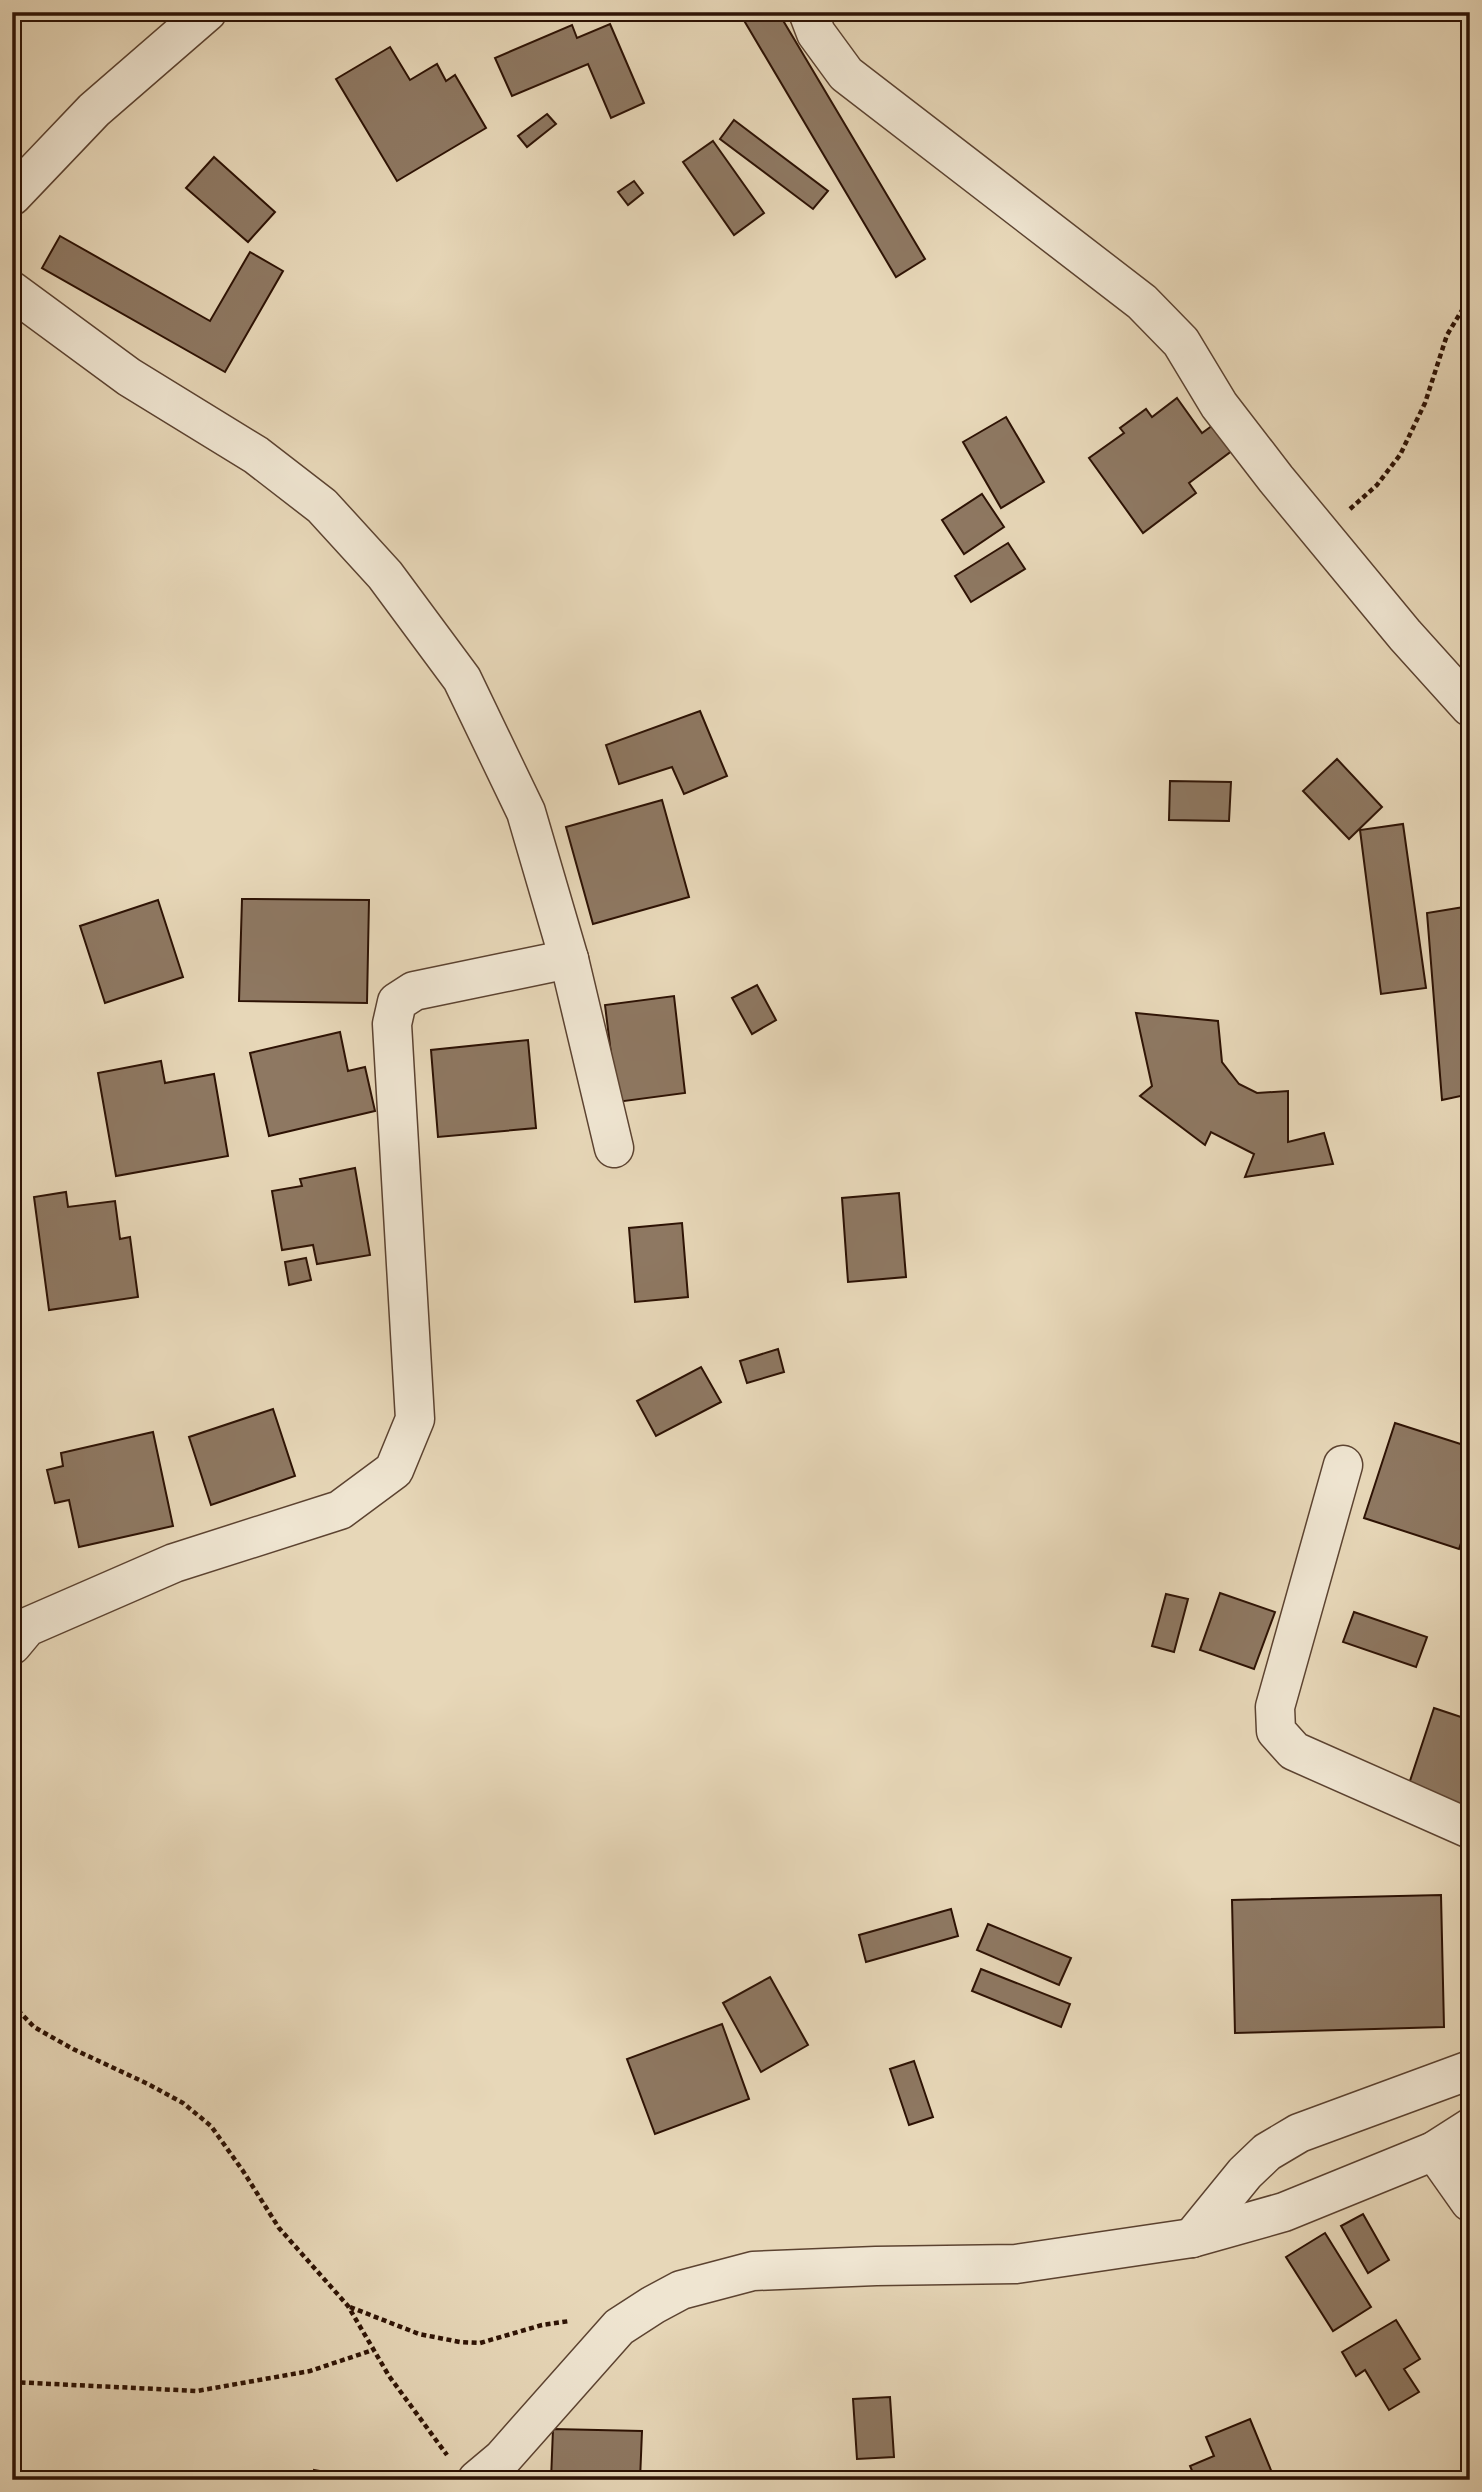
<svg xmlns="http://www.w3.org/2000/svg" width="1482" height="2492" font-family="'IM FELL Great Primer',serif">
<rect width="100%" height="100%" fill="#e7d7b8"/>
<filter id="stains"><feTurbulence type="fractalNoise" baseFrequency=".00286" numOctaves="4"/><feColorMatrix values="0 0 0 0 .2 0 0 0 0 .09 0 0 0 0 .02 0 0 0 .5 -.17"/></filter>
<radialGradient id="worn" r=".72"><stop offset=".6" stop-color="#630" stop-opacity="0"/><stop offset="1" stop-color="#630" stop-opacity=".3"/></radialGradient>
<g fill="#8e7862" stroke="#2d1204" stroke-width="2">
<path d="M12,12H35L12,26Z"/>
<path d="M739,12H778L925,259L896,277Z"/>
<path d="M610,24L644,103L611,118L588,64L512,96L495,58L572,25L577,38Z"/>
<path d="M390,47L410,80L437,64L446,81L455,75L486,128L397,181L336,79Z"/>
<path d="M547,114L556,124L527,147L518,136Z"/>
<path d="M734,120L828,191L813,209L720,139Z"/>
<path d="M713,141L764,213L734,235L683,162Z"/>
<path d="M214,157L275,212L248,242L186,188Z"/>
<path d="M634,181L643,193L628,205L618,192Z"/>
<path d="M60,236L210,321L250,252L283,271L225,372L42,268Z"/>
<path d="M1177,398L1202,433L1213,425L1233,450L1189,483L1196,493L1143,533L1089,458L1124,433L1120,428L1146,409L1152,417Z"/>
<path d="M1006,417L1044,482L1001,508L963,442Z"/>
<path d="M982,494L1004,527L964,554L942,520Z"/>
<path d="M1008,543L1025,569L971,602L955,576Z"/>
<path d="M700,711L727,776L684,794L672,767L619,784L606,745Z"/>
<path d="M1337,759L1382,807L1349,839L1303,791Z"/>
<path d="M1170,781L1231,782L1229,821L1169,820Z"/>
<path d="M662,800L689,897L593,924L566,827Z"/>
<path d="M1403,824L1426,988L1381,994L1360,830Z"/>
<path d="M242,899L369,900L367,1003L239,1001Z"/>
<path d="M158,900L183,977L105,1003L80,926Z"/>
<path d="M1470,906V1094L1442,1100L1427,913Z"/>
<path d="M757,985L776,1020L752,1034L732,998Z"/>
<path d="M674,996L685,1093L617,1102L605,1005Z"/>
<path d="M1136,1013L1218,1021L1222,1062L1239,1084L1257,1093L1288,1091V1142L1324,1133L1333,1164L1245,1177L1254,1154L1211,1132L1205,1145L1140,1096L1152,1086Z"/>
<path d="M340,1032L348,1071L365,1067L375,1111L269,1136L250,1053Z"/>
<path d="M528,1040L536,1128L438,1137L431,1050Z"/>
<path d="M161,1061L165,1083L214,1074L228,1156L116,1176L98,1073Z"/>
<path d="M355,1168L370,1255L317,1264L313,1245L282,1250L272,1191L302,1186L300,1179Z"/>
<path d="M66,1192L68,1207L115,1201L120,1239L130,1237L138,1297L49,1310L34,1197Z"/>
<path d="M899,1193L906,1277L848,1282L842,1198Z"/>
<path d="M682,1223L688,1297L635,1302L629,1228Z"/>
<path d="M306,1258L311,1280L289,1285L285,1262Z"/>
<path d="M778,1349L784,1372L747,1383L740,1361Z"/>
<path d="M701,1367L721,1402L656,1436L637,1401Z"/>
<path d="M273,1409L295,1476L211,1505L189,1437Z"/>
<path d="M1395,1423L1470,1447V1516L1459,1549L1364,1518Z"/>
<path d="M153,1432L173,1526L79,1547L69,1500L55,1503L47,1470L63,1466L61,1453Z"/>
<path d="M1220,1593L1275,1612L1254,1669L1200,1650Z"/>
<path d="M1166,1594L1188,1599L1174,1652L1152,1646Z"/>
<path d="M1354,1612L1427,1637L1416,1667L1343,1642Z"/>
<path d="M1434,1708L1470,1720V1813L1406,1793Z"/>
<path d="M1441,1895L1444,2027L1235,2033L1232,1900Z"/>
<path d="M951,1909L958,1936L866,1962L859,1935Z"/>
<path d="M988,1924L1071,1958L1059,1985L977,1950Z"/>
<path d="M981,1969L1070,2004L1061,2027L972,1991Z"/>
<path d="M1470,1970V1986L1462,1978Z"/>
<path d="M770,1977L808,2045L761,2072L723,2003Z"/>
<path d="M722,2024L749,2099L655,2134L627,2059Z"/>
<path d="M914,2061L933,2117L909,2125L890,2069Z"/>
<path d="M1363,2214L1389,2260L1368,2273L1341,2226Z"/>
<path d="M1325,2233L1371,2307L1333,2331L1286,2257Z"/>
<path d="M1396,2320L1420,2359L1404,2369L1419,2392L1389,2410L1365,2370L1356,2376L1342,2352Z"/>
<path d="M890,2397L894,2457L857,2459L853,2399Z"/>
<path d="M1250,2419L1275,2480H1196L1190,2466L1214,2456L1206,2437Z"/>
<path d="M553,2429L642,2431L640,2480H551Z"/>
<path d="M314,2470L366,2479L312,2480Z"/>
</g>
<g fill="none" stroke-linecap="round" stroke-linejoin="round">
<defs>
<g id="minor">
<path d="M808,12L816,33L846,74L1142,302L1181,342L1219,405L1276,479L1405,635L1470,707"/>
<path d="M12,196L94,110L207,12"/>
<path d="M12,291L129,377L256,455L322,506L385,575L462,679L526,812L569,959L614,1148"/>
<path d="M1343,1465L1275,1707L1276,1731L1294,1751L1470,1829"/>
<path d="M12,1645L27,1627L174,1563L340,1510L394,1470L415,1419L392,1024L397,1002L414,991L569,959"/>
<path d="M1434,2151L1470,2202"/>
<path d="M1192,2238L1245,2173L1267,2152L1299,2133L1470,2070"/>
<path d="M477,2480L502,2459L619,2327L653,2305L681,2290L753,2271L876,2266L1016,2264L1192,2238L1284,2212L1434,2151L1470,2128"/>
</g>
</defs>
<use href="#minor" stroke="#5c4331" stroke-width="41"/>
<g stroke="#2d1204" stroke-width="4.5" stroke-dasharray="5 3.5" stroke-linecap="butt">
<path d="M1350,509L1377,485L1400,455L1425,403L1447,335L1470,297"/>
<path d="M12,2004L34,2027L73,2049L148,2084L183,2103L211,2126L243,2171L279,2228L348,2306L389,2376L447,2455"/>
<path d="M350,2307L419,2334L460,2342L480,2343L542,2325L570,2321"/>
<path d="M12,2382L197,2391L310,2371L373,2350"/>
</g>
<use href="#minor" stroke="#efe5d1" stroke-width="38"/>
</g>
<rect width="1482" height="2492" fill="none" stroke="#e7d7b8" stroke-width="42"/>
<rect x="14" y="14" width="1454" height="2464" fill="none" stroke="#2d1204" stroke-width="3.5"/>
<rect x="21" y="21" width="1440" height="2450" fill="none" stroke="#2d1204" stroke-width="2"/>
<rect width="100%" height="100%" filter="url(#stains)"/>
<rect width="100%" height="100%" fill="url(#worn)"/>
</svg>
